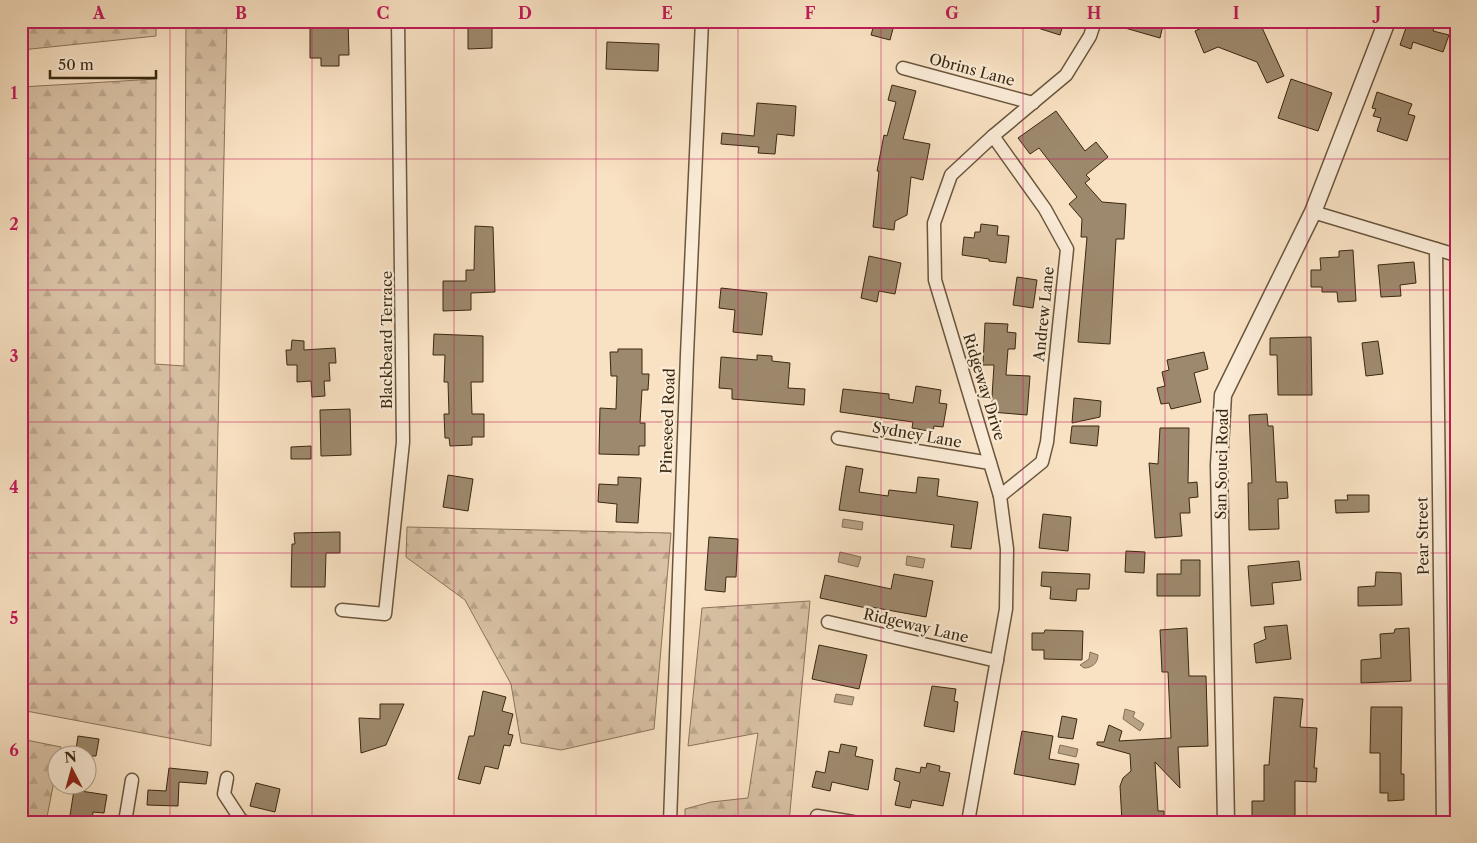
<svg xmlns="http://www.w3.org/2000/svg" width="1477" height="843" font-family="'Libre Caslon Text',serif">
<defs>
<pattern id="forest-firs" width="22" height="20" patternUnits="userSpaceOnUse" patternTransform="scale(1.25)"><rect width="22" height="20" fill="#d9c2a5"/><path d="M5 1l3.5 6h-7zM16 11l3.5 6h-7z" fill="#bba78d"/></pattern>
</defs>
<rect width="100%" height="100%" fill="#f9e2c3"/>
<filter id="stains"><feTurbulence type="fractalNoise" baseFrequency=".004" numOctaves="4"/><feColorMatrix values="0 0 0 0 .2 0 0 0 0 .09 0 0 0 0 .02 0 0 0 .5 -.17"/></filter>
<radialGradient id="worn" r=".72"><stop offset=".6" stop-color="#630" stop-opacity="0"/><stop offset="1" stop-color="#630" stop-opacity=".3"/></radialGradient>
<g fill="url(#forest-firs)" stroke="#8a755a">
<path d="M21,21H156V36L21,50Z"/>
<path d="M186,21H227L211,746L21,710V87L156,79L155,364L184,366Z"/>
<path d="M407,527L671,533L654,729L561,750L521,743L511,684L465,600L406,557Z"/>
<path d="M810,601L789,822H685V809L711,802L748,798L758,733L688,746L702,608Z"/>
<path d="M21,739L61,747L60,755L58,756L57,766L46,822H21Z"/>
</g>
<g fill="#b8a386" stroke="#867257">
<path d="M843,519L863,522L862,530L842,527Z"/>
<path d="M840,552L861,557L858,567L838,562Z"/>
<path d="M907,556L925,559L923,568L906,565Z"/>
<path d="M1090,652L1098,655C1098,664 1091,668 1084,668L1080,665L1089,659Z"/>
<path d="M836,694L854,697L852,705L834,702Z"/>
<path d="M1125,709L1135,712L1133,717L1144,724L1140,731L1123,719Z"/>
<path d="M1060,745L1078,749L1076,757L1058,753Z"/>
</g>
<g fill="#9d896d" stroke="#3a2810">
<path d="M310,21H348L349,55H339V66H321V58H310Z"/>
<path d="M875,21H895L890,40L871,35Z"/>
<path d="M1026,21H1064L1060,35L1025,24Z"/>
<path d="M1118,21H1164L1160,38L1118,26Z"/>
<path d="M1217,21H1259L1284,76L1267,83L1257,62L1218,47L1204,53L1195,31Z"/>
<path d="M1417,21L1436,23L1433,31L1449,35L1443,52L1413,42L1411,49L1400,45L1408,22L1415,25Z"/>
<path d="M492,22V48L468,49V23Z"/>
<path d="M607,42L659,44L658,71L606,69Z"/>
<path d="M1291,79L1332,93L1318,131L1278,118Z"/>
<path d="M892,85L916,91L903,139L930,144L923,180L911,177L907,215L895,221L894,230L873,227L879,171H877L884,135L887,136L896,102L888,100Z"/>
<path d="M1377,92L1412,104L1408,114L1415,116L1407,141L1377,131L1381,118L1373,116L1376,109L1372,108Z"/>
<path d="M757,103L796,106L794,136L777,134L775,154L758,153L759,147L721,144L722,133L754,136Z"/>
<path d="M1056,111L1085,151L1096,142L1108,157L1086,175L1090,179L1085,183L1102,202L1126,204L1124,239H1116L1110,344L1078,342L1087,237H1081L1082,219L1069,204L1077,197L1039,148L1030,154L1018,138Z"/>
<path d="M981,224L998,226L997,235L1009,236L1006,263L989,261V259L962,255L964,237L974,238L975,232H980Z"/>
<path d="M475,226L493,227L495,292L471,293V310L443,311V281H466V270H474Z"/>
<path d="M1353,250L1356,301L1338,302L1337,292H1322V287H1311V270H1321L1320,258L1339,257V251Z"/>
<path d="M869,256L901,263L895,294L879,291L877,302L861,298Z"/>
<path d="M1414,262L1416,283L1400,285L1401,296L1381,297L1378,265Z"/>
<path d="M1017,277L1037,280L1033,308L1013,305Z"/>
<path d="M721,288L767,293L762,335L733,332L735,310L719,308Z"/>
<path d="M985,323L1008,324L1007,332L1016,333L1015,349H1008L1006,375L1030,376L1027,415L991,412L994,365H983Z"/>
<path d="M434,334L483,336V382H471L472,414H484V437H472V445L450,446L449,438H445L444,414H449L448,382H444L445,355H433Z"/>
<path d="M1311,337L1312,395H1278L1277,355H1270V338Z"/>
<path d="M292,340L304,341V350L335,348L336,363H329L330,381H324L325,396L312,397L311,381L297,382V365H287L286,350H291Z"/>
<path d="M1378,341L1383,374L1366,376L1362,343Z"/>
<path d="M618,349H642V374H649L648,390H642L640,423H645V446H639V455L599,454L600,408L616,409L617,376H611L610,352H618Z"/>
<path d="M1204,352L1208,369L1194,373L1201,402L1171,409L1169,403L1161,404L1157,388L1165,386L1162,372L1169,370L1167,360Z"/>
<path d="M757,355L772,356V361L790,363L788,388L805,389L804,405L732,399V389L719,388L721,357L757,360Z"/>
<path d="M916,386L941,390L939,403L947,404L943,427L934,426L933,432L912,428L913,422L840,412L843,389L889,394V399L913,403Z"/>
<path d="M1074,398L1101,401L1100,417L1072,423Z"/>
<path d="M350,409L351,455L321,456L320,410Z"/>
<path d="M1267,414L1268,426H1273L1276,482H1287L1288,498L1278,499L1279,529L1249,530L1248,483H1252L1249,415Z"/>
<path d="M1072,426H1099L1097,446L1070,443Z"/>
<path d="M1160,428H1189L1188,483L1197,482L1198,497L1189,498L1190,513H1180L1182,536L1155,538L1149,463L1158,464Z"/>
<path d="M311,446V459H291V447Z"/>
<path d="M846,466L863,469L859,492L888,496L889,490L916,493L918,477L939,479L937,496L978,502L971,549L951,547L954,525L839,510Z"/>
<path d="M448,475L473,479L468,511L443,507Z"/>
<path d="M618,477L641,478L638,523L616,522L617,504L598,502L599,484L618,485Z"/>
<path d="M1347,495H1369V512L1336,513L1335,500H1348Z"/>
<path d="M1043,514L1071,517L1068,551L1039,548Z"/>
<path d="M340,532V553H326L325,587H291L292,544H295L294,533Z"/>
<path d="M709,537L738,539L736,577H726L725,592L705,590Z"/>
<path d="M1126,551L1145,552L1144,573L1125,572Z"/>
<path d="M1181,560H1200V596H1157V574H1181Z"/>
<path d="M1299,561L1301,580L1272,583L1274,604L1251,606L1248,566Z"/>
<path d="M1042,572L1090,574L1089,589H1077L1076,601L1050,599L1051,587L1041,586Z"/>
<path d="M1376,572L1401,573L1402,605L1358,606V587L1375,586Z"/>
<path d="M894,574L933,581L926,617L871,607V609L820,598L825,575L891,589Z"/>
<path d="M1287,625L1291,659L1256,663L1254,644L1266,639L1264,627Z"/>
<path d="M1187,628L1189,676H1206L1208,746L1178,747L1180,788L1155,762L1158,811H1164V822H1122L1120,786L1123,778L1131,771L1130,754L1097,745V742H1104L1109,725L1122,731L1119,741L1171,738L1168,672H1162L1160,630Z"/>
<path d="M1409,628L1411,681L1361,683V660L1381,658L1380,634L1394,633L1395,629Z"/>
<path d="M1045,630L1083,631L1082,660L1044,659V650H1032V633H1044Z"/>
<path d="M819,645L867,655L859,689L812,679Z"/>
<path d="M932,686L956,689L954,701L958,702L954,732L924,726Z"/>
<path d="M483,691L506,697L502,711L513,714L508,734L513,735L510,746L504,745L498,769L485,766L480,784L458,779L469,736H474Z"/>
<path d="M1274,697L1303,699L1300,727L1317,728L1314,768H1317L1316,782L1295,781V822H1252V801H1264V765H1269Z"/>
<path d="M380,704H404L386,745L361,753L359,718L380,719Z"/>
<path d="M1371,707H1402L1401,774H1404V800L1388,801V793H1380V753H1370Z"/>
<path d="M1062,716L1077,719L1073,739L1058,737Z"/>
<path d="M1022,731L1053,736L1049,759L1079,764L1075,785L1014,774Z"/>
<path d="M78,736L99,739L96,756H75Z"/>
<path d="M841,744L857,747L855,756L873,760L868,790L832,782L830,791L812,787L816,771L825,773L829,751L839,753Z"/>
<path d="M927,763L940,766L939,771L950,773L943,806L912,800L910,808L895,805L900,782L894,780L896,768L920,773L921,767L926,768Z"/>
<path d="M169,768L208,772L206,784L179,782L178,806L147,805L148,790L166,791Z"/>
<path d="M256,783L280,789L275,812L250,806Z"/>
<path d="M74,790L107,795L104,813L93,812L92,822H69Z"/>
</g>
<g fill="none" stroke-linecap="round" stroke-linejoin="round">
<defs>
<g id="minor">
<path d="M903,68L1033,103"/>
<path d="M993,136L1045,209L1067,249L1047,442L1042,462L1000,496"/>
<path d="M1313,212L1456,255"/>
<path d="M1436,249L1443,822"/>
<path d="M838,438L990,463"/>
<path d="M342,610L385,614L403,442L398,21"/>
<path d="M828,622L997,661"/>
<path d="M227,778L224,794L241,820L245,822"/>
<path d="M817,816L853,822"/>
<path d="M125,822L132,780"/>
<path d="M670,822L687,355L702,21"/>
<path d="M968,822L1006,609L1007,549L1000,496L935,280L934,223L951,175L993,136L1066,75L1090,36L1095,21"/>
</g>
<path id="tertiary" d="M1226,822L1219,465L1223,395L1313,212L1387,21"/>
</defs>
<use href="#minor" stroke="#6a563d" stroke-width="15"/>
<use href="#tertiary" stroke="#6a563d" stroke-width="19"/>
<use href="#minor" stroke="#fbecd8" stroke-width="12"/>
<use href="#tertiary" stroke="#fbecd8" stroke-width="16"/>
</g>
<path fill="none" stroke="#c2185b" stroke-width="1" stroke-opacity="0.55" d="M170,21V822M312,21V822M454,21V822M596,21V822M738,21V822M881,21V822M1023,21V822M1165,21V822M1307,21V822M21,159H1456M21,290H1456M21,422H1456M21,553H1456M21,684H1456"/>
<g text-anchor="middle" stroke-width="4.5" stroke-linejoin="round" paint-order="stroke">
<g font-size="15" fill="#3a2810" stroke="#fbecd8">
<text transform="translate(972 70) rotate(15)" y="5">Obrins Lane</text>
<text transform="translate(1044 314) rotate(-84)" y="5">Andrew Lane</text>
<text transform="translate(387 340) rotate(-90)" y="5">Blackbeard Terrace</text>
<text transform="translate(984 387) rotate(73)" y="5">Ridgeway Drive</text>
<text transform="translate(668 421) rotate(-88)" y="5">Pineseed Road</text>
<text transform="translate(917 435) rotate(10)" y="5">Sydney Lane</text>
<text transform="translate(1222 464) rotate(-89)" y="5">San Souci Road</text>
<text transform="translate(1423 536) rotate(-91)" y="5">Pear Street</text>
<text transform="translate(916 626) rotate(13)" y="5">Ridgeway Lane</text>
</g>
</g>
<rect width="1477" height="843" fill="none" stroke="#f9e2c3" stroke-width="55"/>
<g transform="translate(72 770) rotate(354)"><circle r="24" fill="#fbecd8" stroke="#ae9e88"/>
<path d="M0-4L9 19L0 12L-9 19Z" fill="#8f2418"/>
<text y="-8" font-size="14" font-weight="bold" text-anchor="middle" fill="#3a2810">N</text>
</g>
<path d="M50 70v8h106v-8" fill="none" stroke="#3a2810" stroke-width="2.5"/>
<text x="58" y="70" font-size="15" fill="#3a2810" stroke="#fbecd8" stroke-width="4" paint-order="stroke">50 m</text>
<rect x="28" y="28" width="1422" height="788" fill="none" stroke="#c2185b" stroke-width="2"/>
<g font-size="16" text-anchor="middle" font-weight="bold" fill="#c2185b">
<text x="99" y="19">A</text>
<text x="241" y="19">B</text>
<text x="383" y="19">C</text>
<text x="525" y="19">D</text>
<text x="667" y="19">E</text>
<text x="810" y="19">F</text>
<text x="952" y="19">G</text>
<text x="1094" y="19">H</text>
<text x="1236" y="19">I</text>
<text x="1378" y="19">J</text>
<text x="14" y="99">1</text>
<text x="14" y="230">2</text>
<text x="14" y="362">3</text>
<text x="14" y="493">4</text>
<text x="14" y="624">5</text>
<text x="14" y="756">6</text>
</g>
<rect width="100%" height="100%" filter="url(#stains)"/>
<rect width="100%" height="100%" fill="url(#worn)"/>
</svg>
